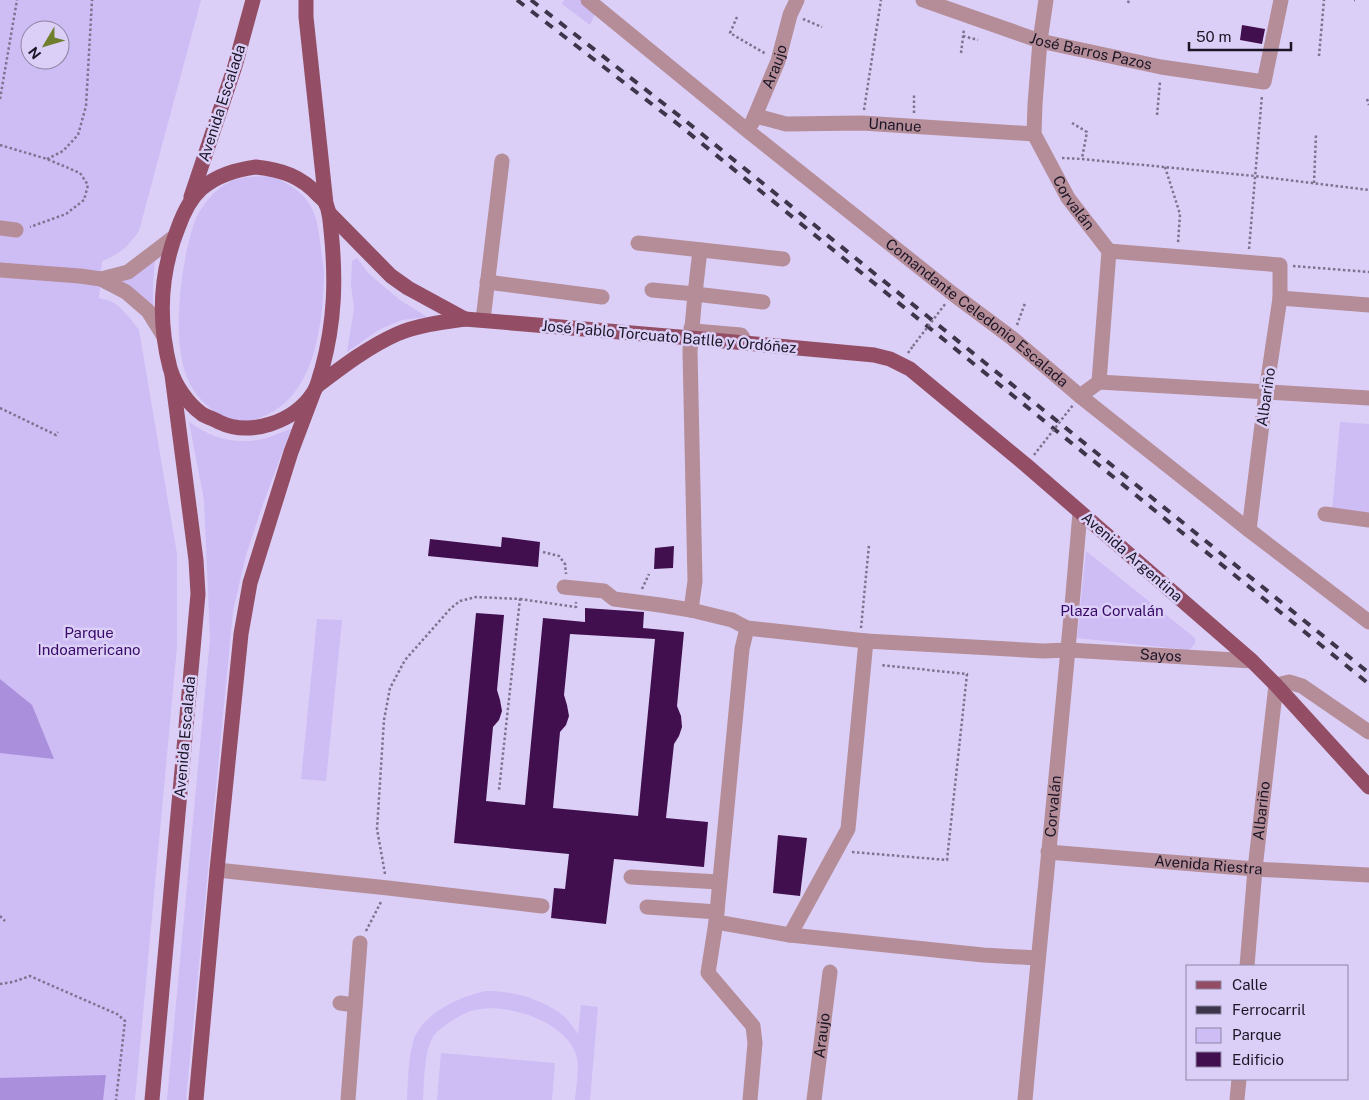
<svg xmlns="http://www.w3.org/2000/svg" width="1369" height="1100" font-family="'Public Sans',sans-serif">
<rect width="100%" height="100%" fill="#dbcff7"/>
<g fill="#cebcf5" fill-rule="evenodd">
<path d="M0,0H201L139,231C127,247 122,253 102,261L99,298C102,299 107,300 110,301C122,306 131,320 139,330L177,554V647L135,1100H0ZM30,30H60V60H30Z"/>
<path d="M564,0H590L598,7L590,25L562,4Z"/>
<path d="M272,176C287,183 302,191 310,205C318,218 319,235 321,249C322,258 324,267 324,275C323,320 316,386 274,411C266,416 255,421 245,421C221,421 199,403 189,382C171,346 180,272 191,233C193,228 194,221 197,216C203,205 216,188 228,183C242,175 257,177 272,176Z"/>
<path d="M357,258L369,274L400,300L427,317L402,320L380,329L347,352L354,309L351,284L352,261Z"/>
<path d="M155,260L153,284V310L112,280Z"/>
<path d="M189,422C211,437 230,444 257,440C268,439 281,432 291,429L263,504L246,555L233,611L186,1100H167L210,638L204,500Z"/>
<path d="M1340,422L1369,424V514L1332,511Z"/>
<path d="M1086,551L1195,638C1196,644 1193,646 1189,650L1077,638Z"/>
<path d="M317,619L342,620L326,781L301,779Z"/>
<path d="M486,991C512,991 539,998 560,1013C568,1019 573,1027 578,1034L581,1005L598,1007L590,1100H575C576,1086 580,1068 576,1054C564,1020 503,1001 471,1011C462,1014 455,1019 447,1024C440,1029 433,1034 430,1043C424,1058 424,1084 423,1100H407C408,1081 408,1061 413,1042C421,1014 460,996 486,991Z"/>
<path d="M441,1053L555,1063L552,1100H437Z"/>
</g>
<g fill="#aa8fdd">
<path d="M0,679L32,705L54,759L0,753Z"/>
<path d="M106,1075L103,1100H0V1078Z"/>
</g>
<g fill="#420f4e" fill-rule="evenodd">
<path d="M1242,25L1265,29L1262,44L1240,40Z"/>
<path d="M502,537L540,542L538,567L428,556L430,539L501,547Z"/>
<path d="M674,546L673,568L654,569L655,548Z"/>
<path d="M585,608L644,612L643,628L684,632L677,706L681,716L682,727L679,736L674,744L666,818L708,822L704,867L614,859L606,924L551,918L554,888L565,889L569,854L454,843L476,613L504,615L497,690L500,700L502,711L499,720L493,727L486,801L525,805L543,618L585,622ZM570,634L655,639L638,816L553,808L560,732L566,725L569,716L567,705L564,695Z"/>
<path d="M778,835L807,838L800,896L773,893Z"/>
</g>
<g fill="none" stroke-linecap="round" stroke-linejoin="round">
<g stroke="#7c738f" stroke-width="2.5" stroke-dasharray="2.5 2.5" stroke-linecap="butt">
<path d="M1354,0H1355"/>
<path d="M1128,3L1129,0"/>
<path d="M737,17L730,33L766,54"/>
<path d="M803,19L822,27"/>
<path d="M963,36L978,40"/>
<path d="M961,53L964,29"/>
<path d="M1319,56L1324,0"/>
<path d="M0,99L17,0"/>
<path d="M1367,99L1369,105"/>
<path d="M864,110L881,0"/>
<path d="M914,113V93"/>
<path d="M1157,115L1160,82"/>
<path d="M1072,123L1087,132L1082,158"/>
<path d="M0,145L47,159L80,173L88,185L84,200L66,214L30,227"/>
<path d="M1062,158L1082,159L1255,176L1369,190"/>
<path d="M47,159L63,151L78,135L86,106L92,0"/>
<path d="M1165,167L1180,214L1178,243"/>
<path d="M1314,183L1316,135"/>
<path d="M1249,249L1262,95"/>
<path d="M1293,266L1369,272"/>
<path d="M1017,325L1025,303"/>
<path d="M908,353L913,346"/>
<path d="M0,408L56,435L58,432"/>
<path d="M543,552L559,556L565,564L566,574"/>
<path d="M642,589L649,574"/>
<path d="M520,599L576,607V602"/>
<path d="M861,628L869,545"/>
<path d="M852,852L947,860L967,674L880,665"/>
<path d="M385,874L377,829L384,720L390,688L405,660L451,608L460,601L476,597L520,599L499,790"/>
<path d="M0,916L5,921"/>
<path d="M366,931L382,900"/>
<path d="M0,984L13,982L30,976L117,1014L125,1021L116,1100"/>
</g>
<g stroke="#b58d99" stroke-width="15">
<path id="s1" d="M588,0L748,131L953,294L1012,338L1080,396L1249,530L1369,622"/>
<path id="s2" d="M923,0L1040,41L1161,67L1264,82L1281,0"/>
<path id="s3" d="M1046,0L1040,41L1035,104L1034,134L1068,198L1109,251L1099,382L1080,396"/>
<path id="s4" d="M756,116L786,124L862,123L1034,134"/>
<path id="s5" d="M752,123L778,61L790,15L797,0"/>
<path d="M0,228L16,230"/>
<path d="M638,243L783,259"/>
<path d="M1109,251L1280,265V298L1266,392L1249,530"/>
<path d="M0,270L80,276L101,279L126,292L148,311L163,335"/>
<path d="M101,279L128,272L174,237"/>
<path d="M487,282L602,297"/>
<path d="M652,290L695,294L700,250"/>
<path d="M1280,298L1369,305"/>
<path d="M483,320L502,161"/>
<path d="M691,328L694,331L741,335L743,338L744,343"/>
<path d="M1099,382L1369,398"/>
<path d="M1325,514L1369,520"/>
<path d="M564,587L604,591L614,599L660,605L691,610L732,620L747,628L742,649L716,922L708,973L753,1026L755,1043L750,1100"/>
<path d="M691,610L695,581L690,351L695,294L763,302"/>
<path d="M747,628L866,641"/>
<path id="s6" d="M1048,852L1255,869L1369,875"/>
<path d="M217,870L388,888L542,906"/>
<path d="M631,877L719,882"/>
<path d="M647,907L717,912"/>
<path id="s7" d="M716,922L790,935L848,829L866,641L1043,651L1069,650L1252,661"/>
<path d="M790,935L983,955L1038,958"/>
<path id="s8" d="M1247,966L1255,869L1276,685L1289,682L1302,686L1369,732"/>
<path d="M340,1003L355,1005"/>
<path d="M348,1100L360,943"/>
<path id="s9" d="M814,1100L830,972"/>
<path id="s10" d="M1025,1100C1043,904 1064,708 1080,512"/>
<path d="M1237,1100L1239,1079"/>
</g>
<g stroke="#934e65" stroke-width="15">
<path d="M306,0V17L326,204"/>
<path d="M256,167C282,170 301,176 319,196C321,198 325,201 326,204C330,212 330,222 331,230C336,279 335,321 322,369C319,377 318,386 313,393C294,422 250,437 219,422C214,419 207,417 202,414C187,403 175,385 170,368C158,321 160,273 178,228C183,214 190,199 201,189C217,175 236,170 256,167Z"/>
<path d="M191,197L235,66L253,0"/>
<path d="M329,213L391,276L408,288L465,319"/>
<path d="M317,386C342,367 368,347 397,334C418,325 443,322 465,319L691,338L874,355L890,359L910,369L1026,465L1252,661L1276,685L1369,787"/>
<path d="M152,1100L198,594L196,560L172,375"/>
<path d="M196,1100L217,870L241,634L250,583L291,452L313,394"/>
</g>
<g stroke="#3d364b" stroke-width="4" stroke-dasharray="9 9" stroke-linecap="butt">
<path d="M517,0L679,125L1369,684"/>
<path d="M531,0L682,118L1369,673"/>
</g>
<g stroke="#7c738f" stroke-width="2.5" stroke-dasharray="2.5 2.5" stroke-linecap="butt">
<path d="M913,346L946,303"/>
<path d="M1034,455L1073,405"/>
</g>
</g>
<g text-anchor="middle" stroke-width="5" stroke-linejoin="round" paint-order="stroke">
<g font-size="15" fill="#1b1526" stroke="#dbcff7">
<text dy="5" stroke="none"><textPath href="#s2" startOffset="176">José Barros Pazos</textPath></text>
<text dy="5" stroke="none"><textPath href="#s5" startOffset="61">Araujo</textPath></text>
<text transform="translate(222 103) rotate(-72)" y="5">Avenida Escalada</text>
<text dy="5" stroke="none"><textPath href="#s4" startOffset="140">Unanue</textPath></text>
<text dy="5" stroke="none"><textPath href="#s3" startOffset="214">Corvalán</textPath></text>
<text dy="5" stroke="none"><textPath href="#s1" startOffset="499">Comandante Celedonio Escalada</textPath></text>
<text transform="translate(669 337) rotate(5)" y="5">José Pablo Torcuato Batlle y Ordóñez</text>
<text transform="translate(1266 397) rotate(-82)" y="5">Albariño</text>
<text transform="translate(1132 557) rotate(41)" y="5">Avenida Argentina</text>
<text dy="5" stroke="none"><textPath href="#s7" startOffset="680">Sayos</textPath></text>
<text transform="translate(185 737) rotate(-85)" y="5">Avenida Escalada</text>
<text dy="5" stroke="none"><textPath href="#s10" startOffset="295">Corvalán</textPath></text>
<text dy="5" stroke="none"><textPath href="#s8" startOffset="156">Albariño</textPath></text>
<text dy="5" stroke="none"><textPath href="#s6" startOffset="161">Avenida Riestra</textPath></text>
<text dy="5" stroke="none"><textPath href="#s9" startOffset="65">Araujo</textPath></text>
</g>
<g font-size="15" fill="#390a68" stroke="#dbcff7">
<text x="1112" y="616">Plaza Corvalán</text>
<text x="89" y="638">Parque<tspan x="89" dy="17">Indoamericano</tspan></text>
</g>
</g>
<rect x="1186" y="965" width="162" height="115" fill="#dbcff7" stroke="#8e85a3"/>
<rect x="1196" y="981" width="25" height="8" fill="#934e65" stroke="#8e85a3"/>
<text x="1232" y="990" font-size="15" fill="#1b1526">Calle</text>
<rect x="1196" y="1006" width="25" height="8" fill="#3d364b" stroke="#8e85a3"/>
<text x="1232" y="1015" font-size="15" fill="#1b1526">Ferrocarril</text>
<rect x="1196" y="1028" width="25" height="15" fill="#cebcf5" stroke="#8e85a3"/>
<text x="1232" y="1040" font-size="15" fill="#1b1526">Parque</text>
<rect x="1196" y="1052" width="25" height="15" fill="#420f4e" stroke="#8e85a3"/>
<text x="1232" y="1065" font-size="15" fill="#1b1526">Edificio</text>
<g transform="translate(45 45) rotate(232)"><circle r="24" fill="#dbcff7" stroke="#8e85a3"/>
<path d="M0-4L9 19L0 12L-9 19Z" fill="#6f7f2e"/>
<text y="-8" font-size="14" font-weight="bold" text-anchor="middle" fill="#1b1526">N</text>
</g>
<path d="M1189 42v8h102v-8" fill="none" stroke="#1b1526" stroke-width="2.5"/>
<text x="1196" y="42" font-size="15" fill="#1b1526" stroke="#dbcff7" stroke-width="4" paint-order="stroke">50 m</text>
</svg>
